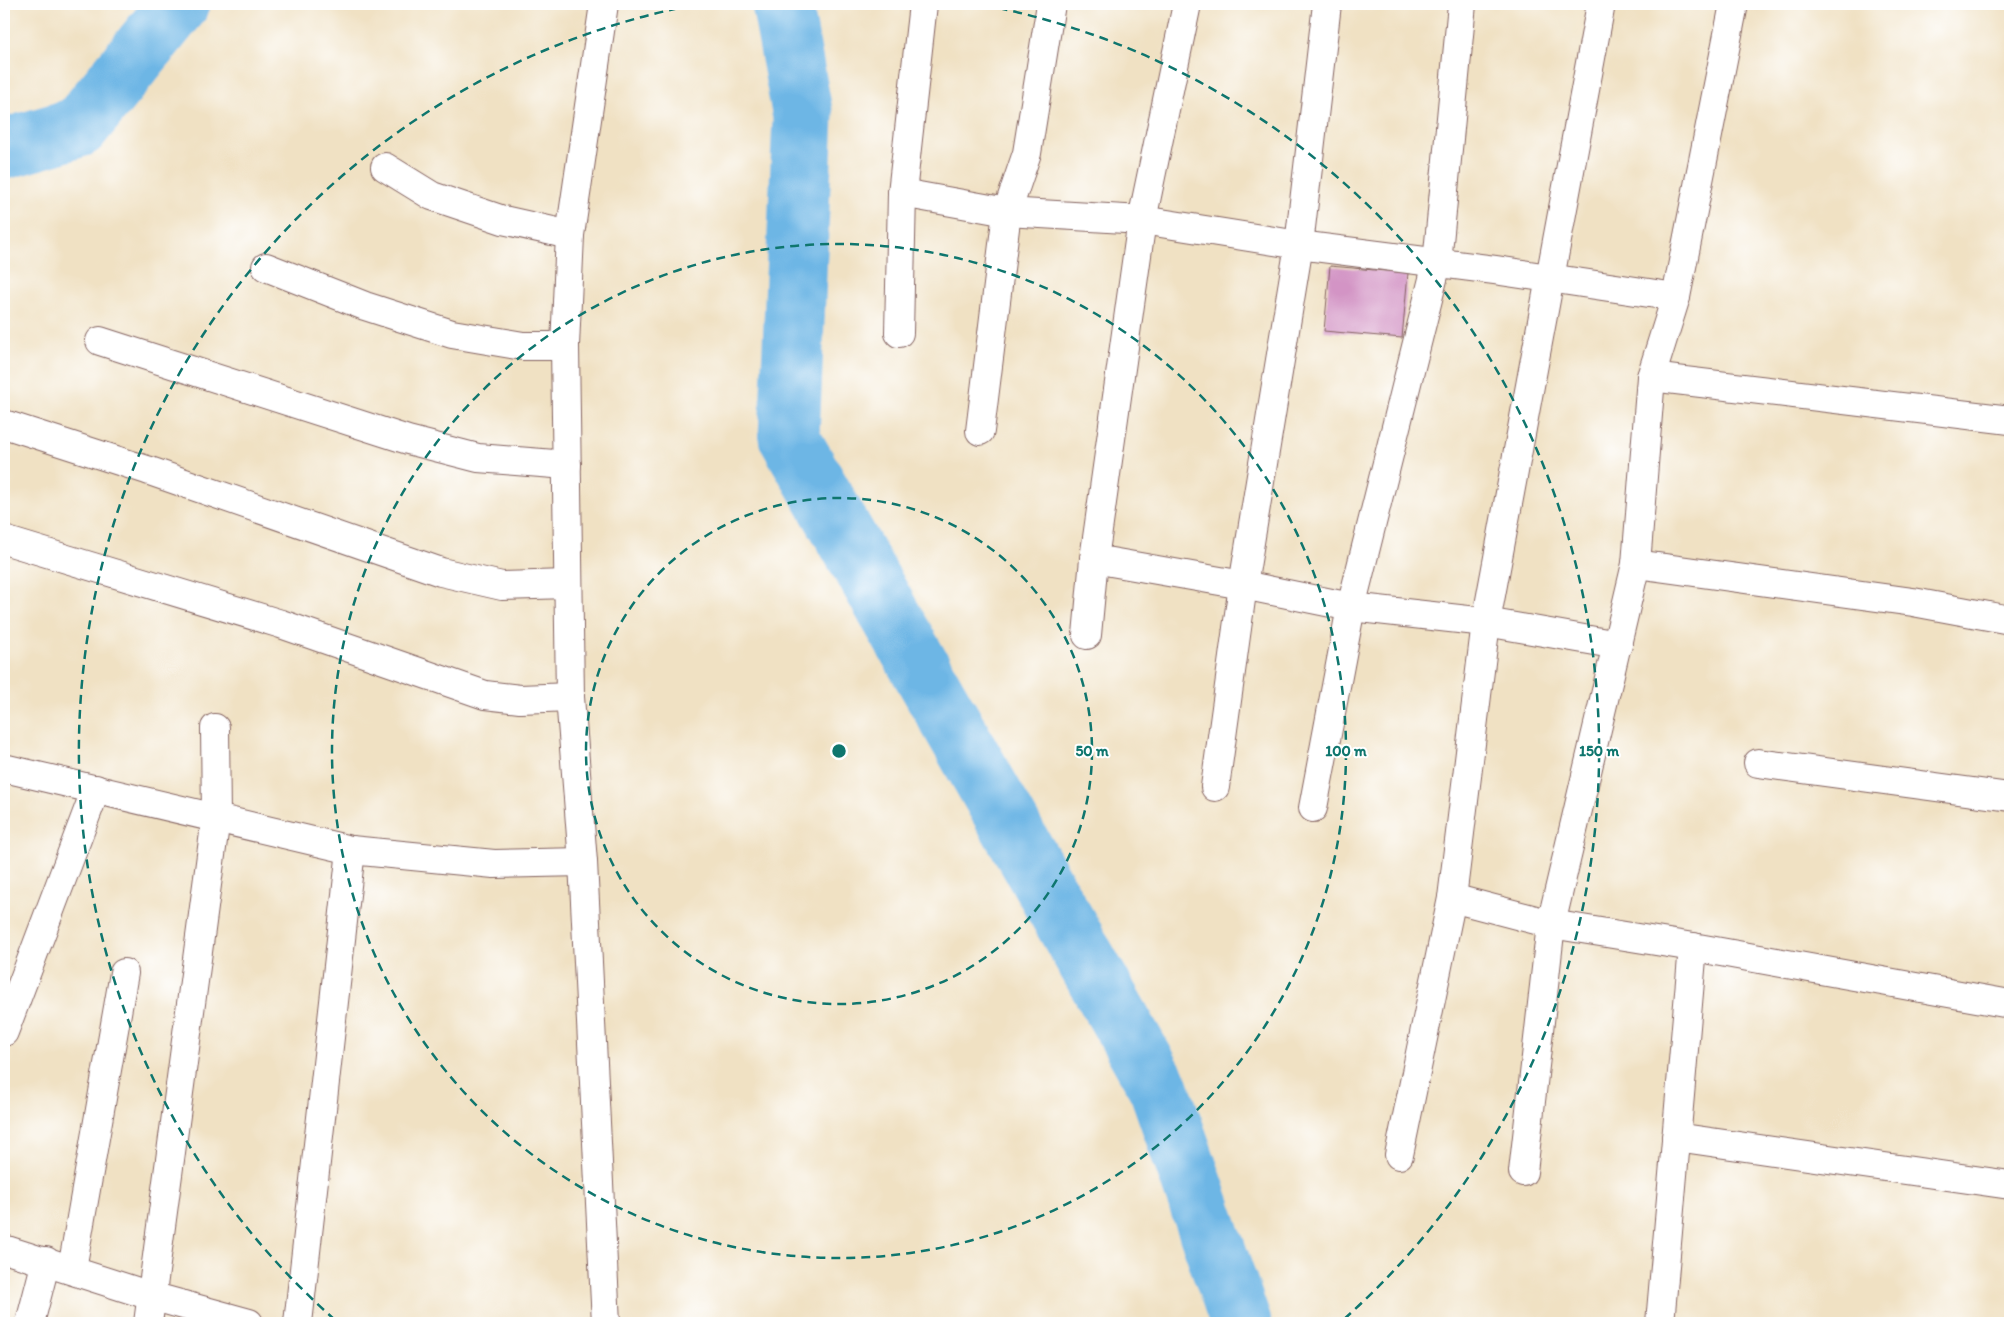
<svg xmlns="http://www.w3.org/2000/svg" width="2014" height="1327" font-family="Itim,sans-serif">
<rect width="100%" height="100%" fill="#fff"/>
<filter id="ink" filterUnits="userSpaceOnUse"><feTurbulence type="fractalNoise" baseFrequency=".02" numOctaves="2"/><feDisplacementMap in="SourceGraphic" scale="10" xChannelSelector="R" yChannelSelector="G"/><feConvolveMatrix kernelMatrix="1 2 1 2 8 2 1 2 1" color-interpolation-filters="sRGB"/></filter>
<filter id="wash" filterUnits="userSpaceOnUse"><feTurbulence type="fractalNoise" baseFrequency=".0096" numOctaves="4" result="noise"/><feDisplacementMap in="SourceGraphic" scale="20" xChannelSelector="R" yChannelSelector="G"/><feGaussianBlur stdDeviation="1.12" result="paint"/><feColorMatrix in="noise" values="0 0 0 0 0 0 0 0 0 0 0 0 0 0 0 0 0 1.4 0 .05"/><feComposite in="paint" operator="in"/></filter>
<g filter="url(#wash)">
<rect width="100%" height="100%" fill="#f0e1c3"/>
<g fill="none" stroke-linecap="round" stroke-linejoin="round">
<g stroke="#6db6e5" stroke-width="61">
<path d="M782,4L803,117L789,437L1159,1088L1241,1323"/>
<path d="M4,149L79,127L179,4"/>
</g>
</g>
<g id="blocks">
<path fill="#d394c5" d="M1330,266L1408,273L1402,338L1324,331Z"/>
</g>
</g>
<g filter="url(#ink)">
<use href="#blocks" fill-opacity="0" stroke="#846360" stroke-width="1"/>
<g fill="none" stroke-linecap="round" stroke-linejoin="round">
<defs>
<g id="minor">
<path d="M385,167L432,196L503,220L570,235"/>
<path d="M902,193L1007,212L1142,220L1299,245L1495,270L1676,297"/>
<path d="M266,267L365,306L452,334L523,346H565"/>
<path d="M899,333L902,193L923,4"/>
<path d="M100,341L408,440L478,458L567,465"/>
<path d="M1651,377L2010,420"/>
<path d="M4,424L147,470L441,572L502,586L567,584"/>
<path d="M980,431L1007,212L1027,153L1051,4"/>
<path d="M4,540L281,624L485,695L520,699L570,697"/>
<path d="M1094,559L1243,585L1351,607L1486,622L1618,645"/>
<path d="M1636,564L1913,602L2010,620"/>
<path d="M1087,635L1094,559L1142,220L1187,4"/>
<path d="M1758,763L2010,797"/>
<path d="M4,768L351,850L494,864L583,862"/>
<path d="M1215,787L1243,585L1299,245L1327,4"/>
<path d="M1313,808L1351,607L1437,263L1462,4"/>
<path d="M1452,898L1551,924L1693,947L2010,1004"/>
<path d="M4,1032L96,789"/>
<path d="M1676,1137L2010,1185"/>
<path d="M1399,1155L1452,898L1486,622L1601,4"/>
<path d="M1523,1172L1551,924L1636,564L1651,377L1676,297L1734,4"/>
<path d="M4,1249L151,1296L249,1323"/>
<path d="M72,1269L124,973"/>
<path d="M30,1323L46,1261"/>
<path d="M148,1323L216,818L215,728"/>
<path d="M298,1323L351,850"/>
<path d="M1660,1323L1693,947"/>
</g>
<path id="tertiary" d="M604,4L570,235L565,346L570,697L583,862L606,1323"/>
</defs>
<use href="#minor" stroke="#846360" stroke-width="30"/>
<use href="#tertiary" stroke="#846360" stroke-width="30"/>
<use href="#minor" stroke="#fff" stroke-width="28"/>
<use href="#tertiary" stroke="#fff" stroke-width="28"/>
</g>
</g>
<g fill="none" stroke="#0f766e" stroke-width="2.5" stroke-dasharray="9 6">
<circle cx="839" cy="751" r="253"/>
<circle cx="839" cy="751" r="507"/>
<path d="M335 1320A760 760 0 0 1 694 5M984 5A760 760 0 0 1 1343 1320"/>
</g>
<circle cx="839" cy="751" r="8" fill="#0f766e" stroke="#fff" stroke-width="2.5"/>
<g font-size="15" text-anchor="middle" font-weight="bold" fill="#0f766e" stroke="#fff" stroke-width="4" stroke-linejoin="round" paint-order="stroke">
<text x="1092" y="756">50 m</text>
<text x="1346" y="756">100 m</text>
<text x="1599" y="756">150 m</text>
</g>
<rect width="2014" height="1327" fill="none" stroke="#fff" stroke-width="20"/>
</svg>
